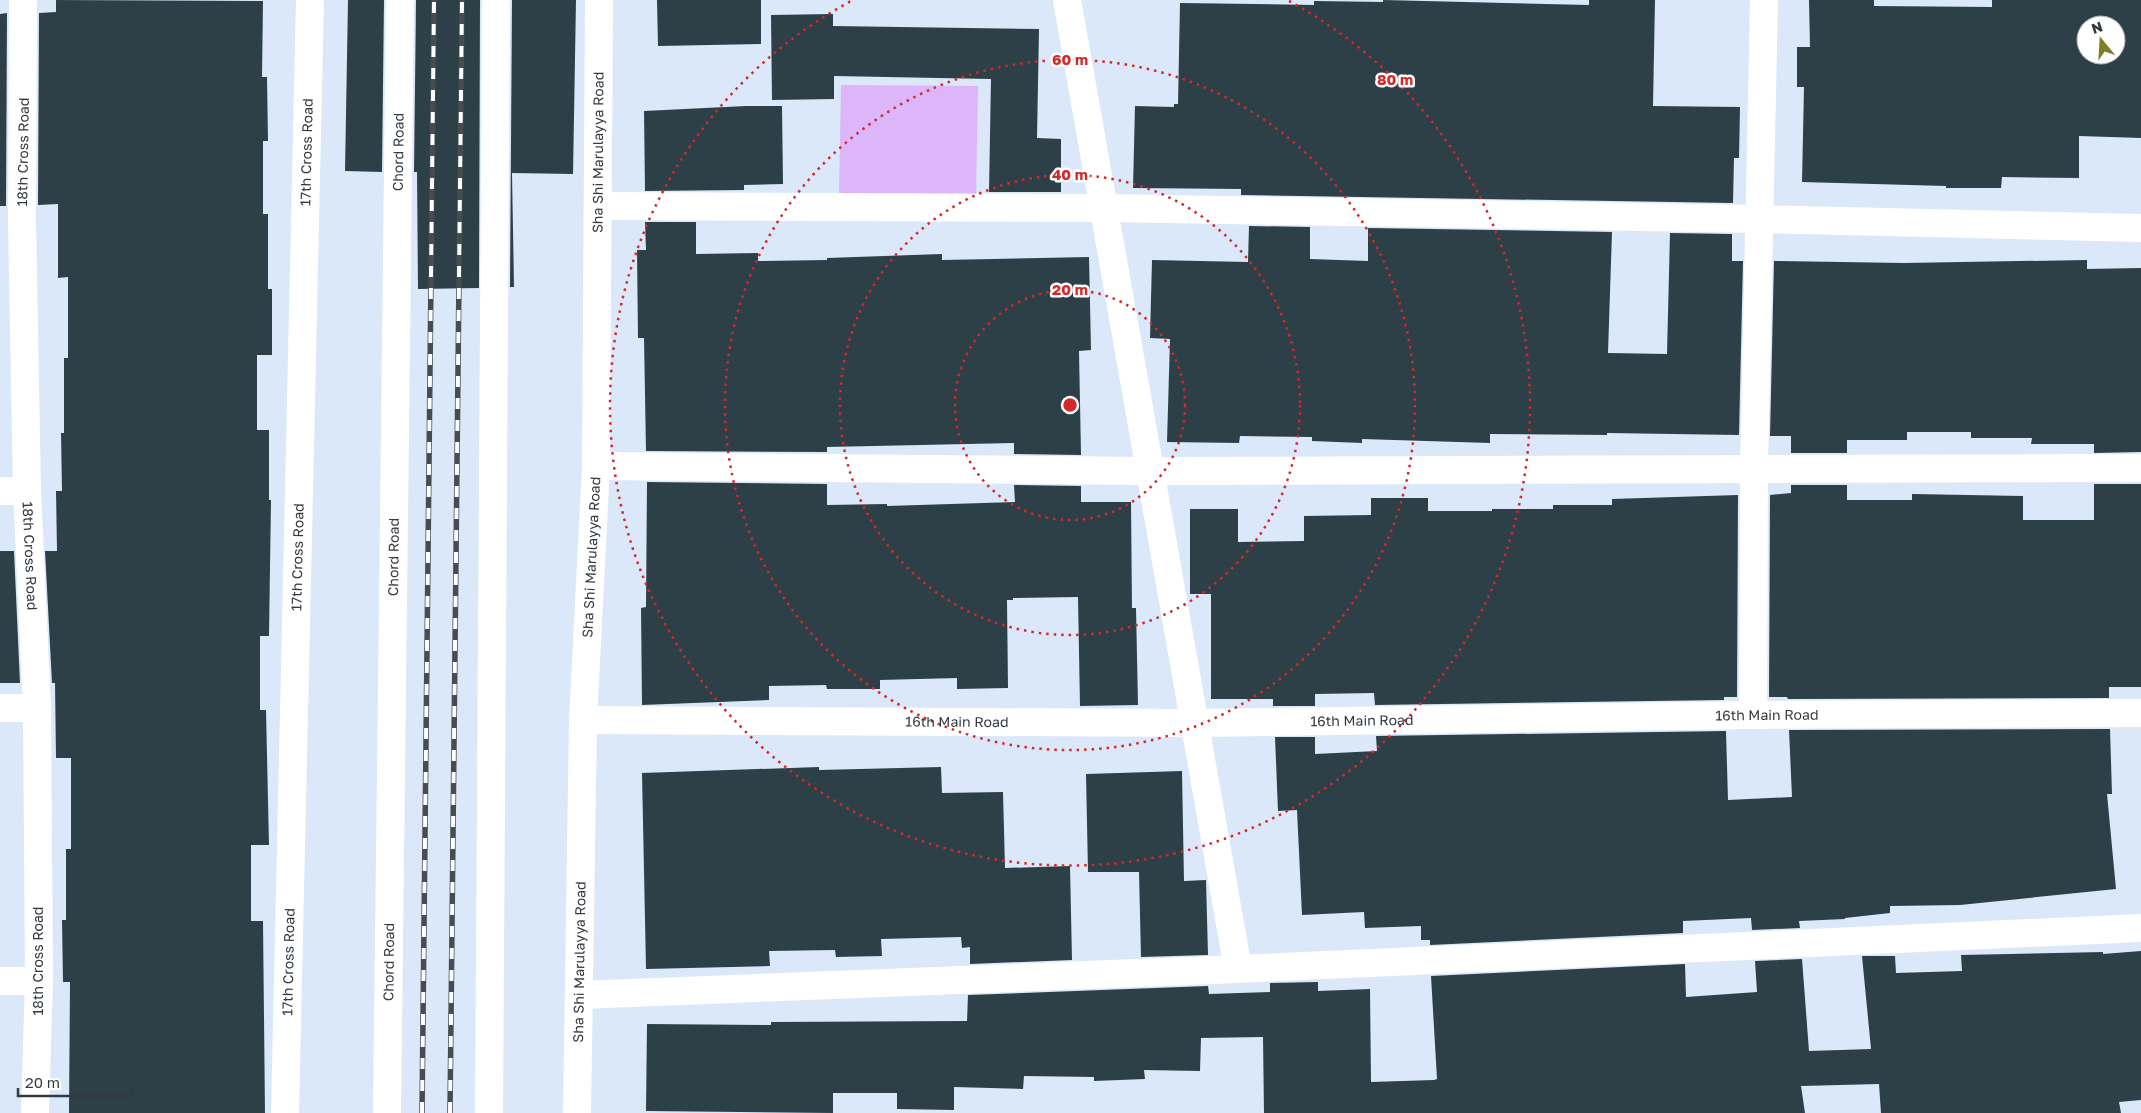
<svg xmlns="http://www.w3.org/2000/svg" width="2141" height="1113" font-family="'Golos Text',sans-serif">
<rect width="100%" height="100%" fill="#dae8fa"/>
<path fill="#ddb5f9" d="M841,85L978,86L976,196L839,194Z"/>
<g fill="#2d4048" fill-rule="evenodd">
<path d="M56,0L263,1L262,77H267L268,141H263V214H268V289H272V355H257V430H269V500H271L269,636H260V710H266L269,845H251V921H263L265,1113H69L70,982H63L62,920H66V849H71V758H56L55,683H52L45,551H57L56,491H62L61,433H64V358H68V277L58,278V204L38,205L39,13L56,12Z"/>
<path d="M348,0H384L382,172L345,171Z"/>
<path d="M416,0H480L479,288L418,289L417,172H414Z"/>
<path d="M512,0H576L573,174L512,173L514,287H510Z"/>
<path d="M657,0H761V44L658,46Z"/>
<path d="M1383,0L1589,5V0H1655L1653,106L1740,107L1739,158H1734L1733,203L1241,195V189L1133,188L1135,106L1174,107V104H1178L1180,3L1314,5V1L1383,2Z"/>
<path d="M1809,0H1874V6L1992,7V0H2141V138L2079,136V178L2002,177L2001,188H1946V186L1802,182L1804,87H1797V47H1810ZM2086,25H2116V55H2086Z"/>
<path d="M7,13L6,206H0V14Z"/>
<path d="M833,14V26L1039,29L1037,138L1061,139V192H989L991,79L834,76V99L772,100L771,15Z"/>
<path d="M746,106H782L783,184L744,185V190L645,191L644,111Z"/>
<path d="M645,222H696V254L758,253V261L827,260V258L942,254V260L1089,257L1091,350L1079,351L1081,455L1014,454V443L827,447V452L646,451L644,338H638L637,250H646Z"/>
<path d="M1249,226L1310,227V259L1368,261V228L1612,232L1608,353L1667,354L1670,233L1732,234V261H1743L1739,435L1607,433V435L1490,434V443L1362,439V443L1312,441V437L1240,436L1239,443L1167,442L1170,339L1150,338L1152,260L1248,262Z"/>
<path d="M2087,260V269L2141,268V452L2094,453V444H2031L2032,438H1971V432H1907V440H1847V453H1791V436H1770L1774,261L1904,263Z"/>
<path d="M647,482L827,484V505L887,504V506L1015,502L1014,485L1081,486V502H1131L1132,608H1136L1138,705L1080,706L1078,597L1013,598V600H1007L1008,688L957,689V678L880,680V689H827L826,685L769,686V700L642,705L641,608L646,607Z"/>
<path d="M2094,484H2141V687H2109V698L1788,699L1787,697H1769L1770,495L1791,493V485H1847V500H1912V494L2023,496V520H2094Z"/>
<path d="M1738,495L1737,697H1724V700L1375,705L1374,693L1315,694V706H1273V699H1211V594H1190V509H1238V542L1304,541V516L1371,515V498H1428V511H1492V509H1553V505H1612V499Z"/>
<path d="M0,551H14L20,683H0Z"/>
<path d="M2110,729L2112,794H2107L2116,889L1960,905L1890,906V913L1845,918V919L1799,921L1800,928L1752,930L1751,918L1683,921V933L1430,945V940H1421V926L1365,928L1364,912L1302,915L1297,810L1278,811L1275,737H1315V754L1377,751L1376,736L1726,731L1728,800L1792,797L1789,730Z"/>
<path d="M819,767V770L941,767L942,793L1003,792L1005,868L1070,866L1072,960L970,964V947L962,948L961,937L881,939L882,956L836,957L835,950L769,951L770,966L646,969L642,773Z"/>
<path d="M1182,771L1184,881L1206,880L1208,955L1141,957L1139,872H1088L1086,774Z"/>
<path d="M2141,951V1100L2119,1102L2121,1113H1881L1879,1084L1801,1086L1805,1113H1264L1263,1037L1201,1038L1200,1071L1144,1070L1145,1079L1094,1081V1077L1024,1076L1023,1089L954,1087V1110L897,1109V1093H833V1113L646,1111L647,1024L771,1025V1022L967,1021L968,995L1208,986L1209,994L1270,992V983L1318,982V991L1370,989L1371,1082L1434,1080L1437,1079L1431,976L1685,964L1686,997L1757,992L1755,961L1802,959L1809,1051L1871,1049L1862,956H1895L1896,973L1962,971L1961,955L2103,952V954Z"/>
</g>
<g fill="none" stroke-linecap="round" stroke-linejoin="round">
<g stroke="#fff" stroke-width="28">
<path id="s1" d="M23,0L22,221L27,491L37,708L39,981L35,1113"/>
<path d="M1067,0L1238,969"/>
<path d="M598,206L1104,208L1758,219L2141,228"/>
<path d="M596,466L1150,471L2141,468"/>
<path d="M0,491H27"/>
<path d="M0,708H37"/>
<path d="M1753,715L1754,470L1764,0"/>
<path id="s2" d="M583,720L1195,723L1753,715L2141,713"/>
<path d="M0,981H39"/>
<path d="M580,995L1238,969L2141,928"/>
</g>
<g stroke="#fff" stroke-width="28">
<path id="s3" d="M285,1113L310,0"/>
<path id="s4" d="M577,1113L583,720L596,466L599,0"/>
</g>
<g stroke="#fff" stroke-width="28">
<path id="s5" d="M387,1113L400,0"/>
<path d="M489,1113L496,0"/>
</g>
<defs>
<g id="rail">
<path d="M422,1113L434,0"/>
<path d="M450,1113L462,0"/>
</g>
</defs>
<use href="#rail" stroke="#454c53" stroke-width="5.5"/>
<use href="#rail" stroke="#fff" stroke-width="4" stroke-dasharray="11" stroke-linecap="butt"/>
</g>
<g fill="none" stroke="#d62828" stroke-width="2.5" stroke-dasharray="2.5 5">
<circle cx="1070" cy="405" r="115"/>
<circle cx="1070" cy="405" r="230"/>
<circle cx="1070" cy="405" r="345"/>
<path d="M1289 1A460 460 0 1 1 851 1"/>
</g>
<g text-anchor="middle" stroke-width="5" stroke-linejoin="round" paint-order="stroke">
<g font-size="14" fill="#33393f" stroke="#fff">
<text transform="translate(23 152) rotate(-89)" y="5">18th Cross Road</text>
<text dy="5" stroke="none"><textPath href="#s3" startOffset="961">17th Cross Road</textPath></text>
<text dy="5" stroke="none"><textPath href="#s5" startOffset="961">Chord Road</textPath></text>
<text dy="5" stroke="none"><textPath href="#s4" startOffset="961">Sha Shi Marulayya Road</textPath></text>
<text dy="5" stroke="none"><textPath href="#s3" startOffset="556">17th Cross Road</textPath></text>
<text dy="5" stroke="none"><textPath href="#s5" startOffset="556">Chord Road</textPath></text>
<text dy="5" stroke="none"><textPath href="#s1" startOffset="556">18th Cross Road</textPath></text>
<text dy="5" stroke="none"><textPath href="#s4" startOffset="556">Sha Shi Marulayya Road</textPath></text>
<text dy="5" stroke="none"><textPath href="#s2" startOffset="1184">16th Main Road</textPath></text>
<text dy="5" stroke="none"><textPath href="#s2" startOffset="779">16th Main Road</textPath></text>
<text dy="5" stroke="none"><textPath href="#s2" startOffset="374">16th Main Road</textPath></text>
<text transform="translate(38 961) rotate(-90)" y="5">18th Cross Road</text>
<text dy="5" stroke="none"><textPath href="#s3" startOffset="151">17th Cross Road</textPath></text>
<text dy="5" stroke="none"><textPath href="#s5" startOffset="151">Chord Road</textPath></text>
<text dy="5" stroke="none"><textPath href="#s4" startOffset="151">Sha Shi Marulayya Road</textPath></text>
</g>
</g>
<circle cx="1070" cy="405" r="8" fill="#d62828" stroke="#fff" stroke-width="2.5"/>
<g font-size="15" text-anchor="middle" font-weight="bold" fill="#d62828" stroke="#fff" stroke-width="5" stroke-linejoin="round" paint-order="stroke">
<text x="1070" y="65">60 m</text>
<text x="1395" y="85">80 m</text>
<text x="1070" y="180">40 m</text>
<text x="1070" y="295">20 m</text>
</g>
<g transform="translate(2101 40) rotate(342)"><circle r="24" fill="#ffffff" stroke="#adb0b2"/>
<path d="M0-4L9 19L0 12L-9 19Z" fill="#7e7f28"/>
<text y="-8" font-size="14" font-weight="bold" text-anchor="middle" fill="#33393f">N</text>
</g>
<path d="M18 1088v8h115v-8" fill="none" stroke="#33393f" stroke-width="2.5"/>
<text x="25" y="1088" font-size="15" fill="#33393f" stroke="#ffffff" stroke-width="4" paint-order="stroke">20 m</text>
</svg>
